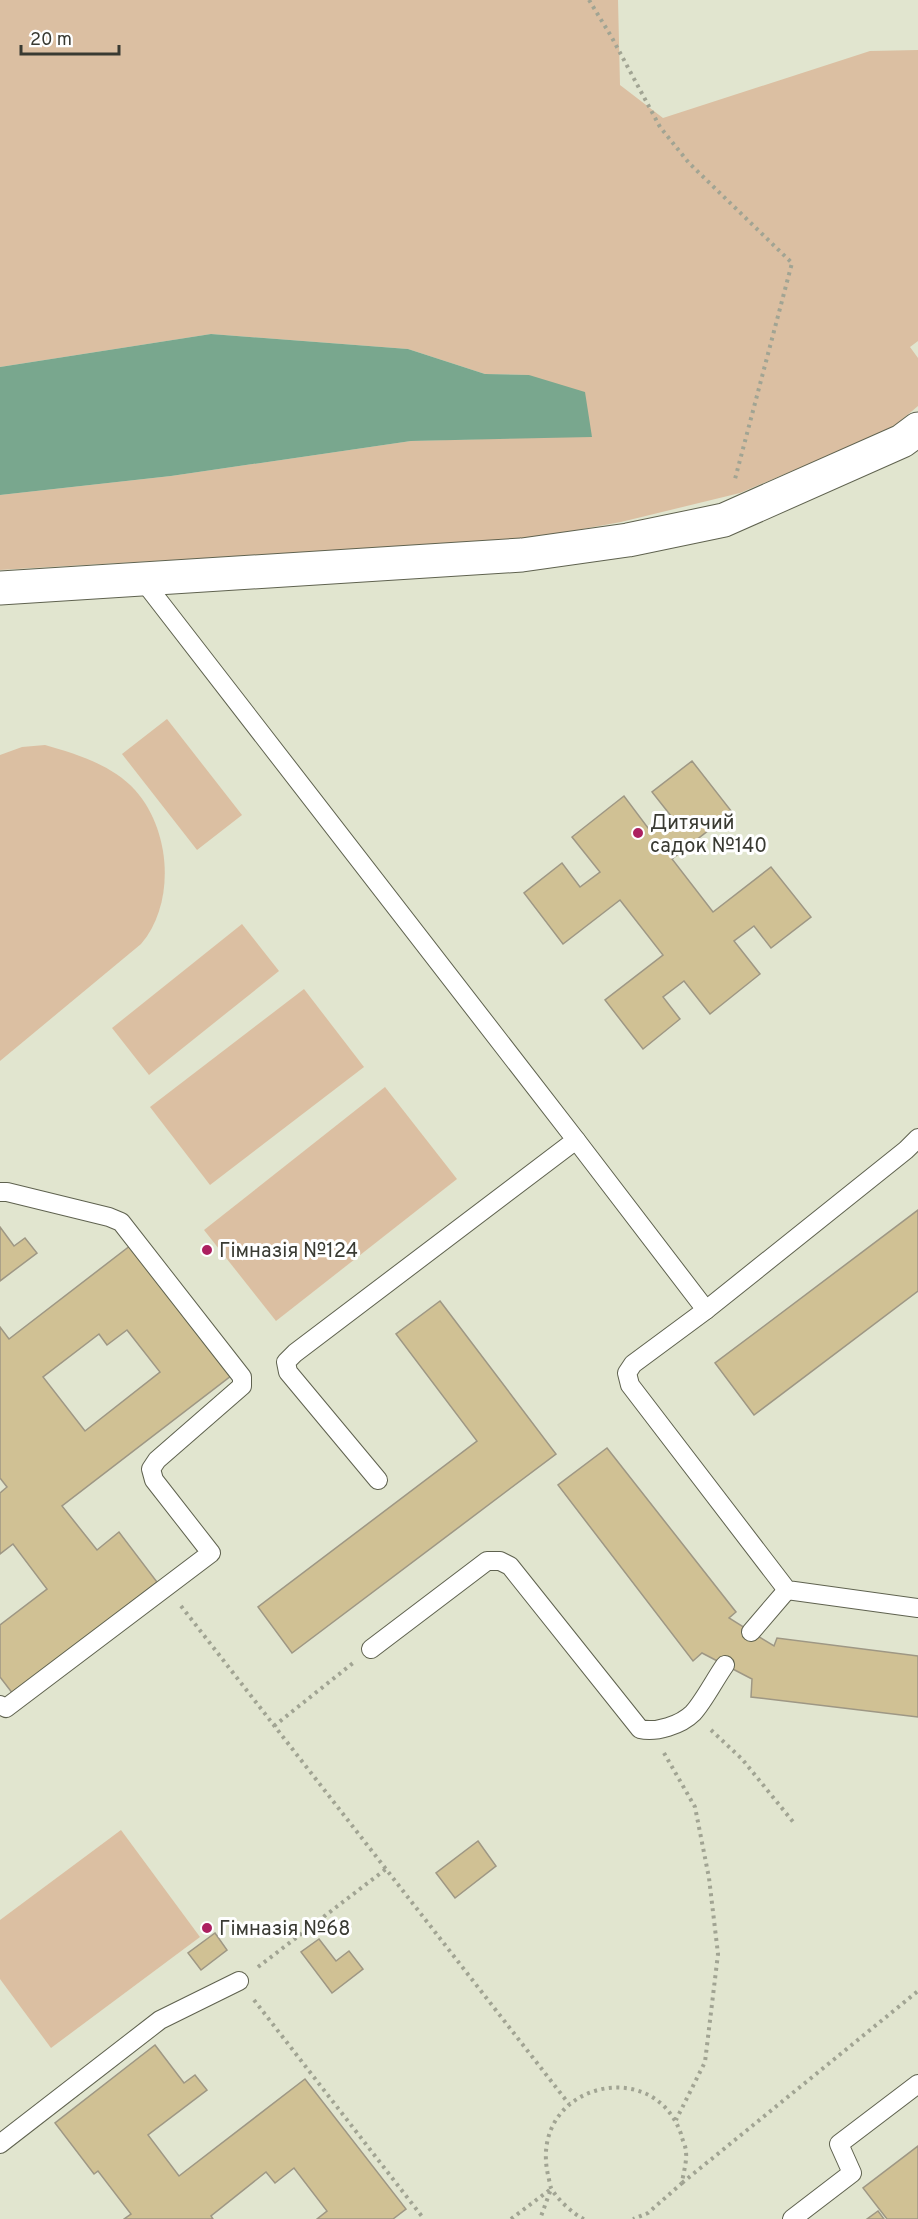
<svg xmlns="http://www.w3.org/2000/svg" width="918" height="2219" font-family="Overpass,sans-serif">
<rect width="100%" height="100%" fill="#e1e5cf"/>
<g fill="#dbbfa2">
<path d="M0,0H618L620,85L663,118L870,51L918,50V341L910,347L918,358V406L891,429L740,493L621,522L561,533L510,540L0,570V495L171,476L411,441L592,436L529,375L485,374L408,349L211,334L0,367Z"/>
<path d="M167,719L242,815L197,850L122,754Z"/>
<path d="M45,745C77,754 112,765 135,790C171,830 176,903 141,944L0,1061V755L22,747Z"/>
<path d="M242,924L279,971L149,1075L112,1028Z"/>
<path d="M304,989L364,1067L210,1185L150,1107Z"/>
<path d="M385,1087L457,1179L276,1321L204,1230Z"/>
<path d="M121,1830L200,1937L51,2048L0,1979V1920Z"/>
</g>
<path fill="#79a78e" d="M211,334L408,349L485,374L529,375L585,392L592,437L411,441L171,476L0,495V367Z"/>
<g fill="#d0c194" stroke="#9e9784" stroke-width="1.5" fill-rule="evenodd">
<path d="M692,761L732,812L672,859L713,912L771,867L811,917L771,948L754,926L734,941L760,974L710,1014L684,981L663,997L680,1019L643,1049L605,1000L663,955L620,900L563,944L524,893L562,863L580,887L600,872L572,837L624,796L651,832L671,816L652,792Z"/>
<path d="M918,1210V1291L754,1415L715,1363Z"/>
<path d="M0,1227L14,1246L25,1238L37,1253L0,1281Z"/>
<path d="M135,1242L236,1372L62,1506L97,1550L119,1532L157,1582L13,1694L0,1677V1625L47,1589L13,1544L0,1554V1493L7,1487L0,1478V1327L9,1339ZM127,1330L160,1372L85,1431L43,1377L99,1334L107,1345Z"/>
<path d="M440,1301L556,1454L292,1653L258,1607L477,1441L396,1334Z"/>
<path d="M607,1448L736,1612L729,1618L774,1646L777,1638L918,1656V1717L751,1697L752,1679L702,1653L693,1661L558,1485Z"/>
<path d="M478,1841L496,1866L455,1898L436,1873Z"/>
<path d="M215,1933L227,1950L201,1970L188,1953Z"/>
<path d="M319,1939L336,1961L349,1951L363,1969L332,1993L301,1952Z"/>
<path d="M155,2045L184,2083L195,2075L207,2090L148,2135L179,2176L305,2079L406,2209L393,2219H317L327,2211L294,2168L275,2183L266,2172L211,2216L213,2219H124L131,2214L98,2171L94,2174L55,2123Z"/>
<path d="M918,2146V2219H887L863,2188Z"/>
<path d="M878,2211L884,2219H867Z"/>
</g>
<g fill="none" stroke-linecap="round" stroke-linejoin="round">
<defs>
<g id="service">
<path d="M141,578L576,1140L295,1353L286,1362L288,1372L378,1480"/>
<path d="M576,1140L706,1310L633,1364L627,1373L630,1385L787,1590L918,1608"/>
<path d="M0,1192H7L109,1217L121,1222L242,1377V1386L157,1460L151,1469L154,1480L211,1553L6,1708L0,1705"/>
<path d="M706,1310L906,1150L918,1138"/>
<path d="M751,1632L787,1590"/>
<path d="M371,1649L487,1561H500L510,1566L640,1729C656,1733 681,1725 693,1713C704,1701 715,1679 725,1665"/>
<path d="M0,2144L160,2020L239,1981"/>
<path d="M792,2219L852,2173L839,2144L918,2084"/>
</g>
<path id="minor" d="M0,588L522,555L628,540L724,520L902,441L918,429"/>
</defs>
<use href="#service" stroke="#5f624f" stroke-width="20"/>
<use href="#minor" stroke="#5f624f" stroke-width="35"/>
<g stroke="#a1a493" stroke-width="4" stroke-dasharray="3 4.5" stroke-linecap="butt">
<path d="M589,0L611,36L660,127L689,163L792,263L735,479"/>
<path d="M181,1606L569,2104"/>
<path d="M274,1726L353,1663"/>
<path d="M711,1730L742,1759L794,1823"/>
<path d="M664,1753L695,1807L709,1878L718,1954L705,2062L676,2120"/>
<path d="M258,1967L386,1869"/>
<path d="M254,2000L424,2219"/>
<path d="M682,2183L918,1991"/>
<path d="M511,2219L551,2189L540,2219"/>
<path d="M584,2219C574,2215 556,2198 551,2188C550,2185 549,2179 548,2175C528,2085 653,2053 681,2134C682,2140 686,2146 686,2152C687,2162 683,2174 682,2183L648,2213L633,2219"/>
</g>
<use href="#service" stroke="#fff" stroke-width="18"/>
<use href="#minor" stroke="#fff" stroke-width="33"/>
</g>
<g fill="#ac2060" stroke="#fff" stroke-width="2">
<circle cx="638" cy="833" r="6"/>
<circle cx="207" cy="1250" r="6"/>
<circle cx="207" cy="1928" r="6"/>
</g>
<g text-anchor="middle" stroke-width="6" stroke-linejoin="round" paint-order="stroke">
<g font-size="20" fill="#393a32" stroke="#fff" text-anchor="start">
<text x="650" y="829">Дитячий<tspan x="650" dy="23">садок №140</tspan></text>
<text x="219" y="1257">Гімназія №124</text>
<text x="219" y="1935">Гімназія №68</text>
</g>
</g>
<path d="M21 45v9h98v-9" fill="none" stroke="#393a32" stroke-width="3"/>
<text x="30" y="45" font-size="18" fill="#393a32" stroke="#ffffff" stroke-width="4.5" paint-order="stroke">20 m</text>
</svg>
